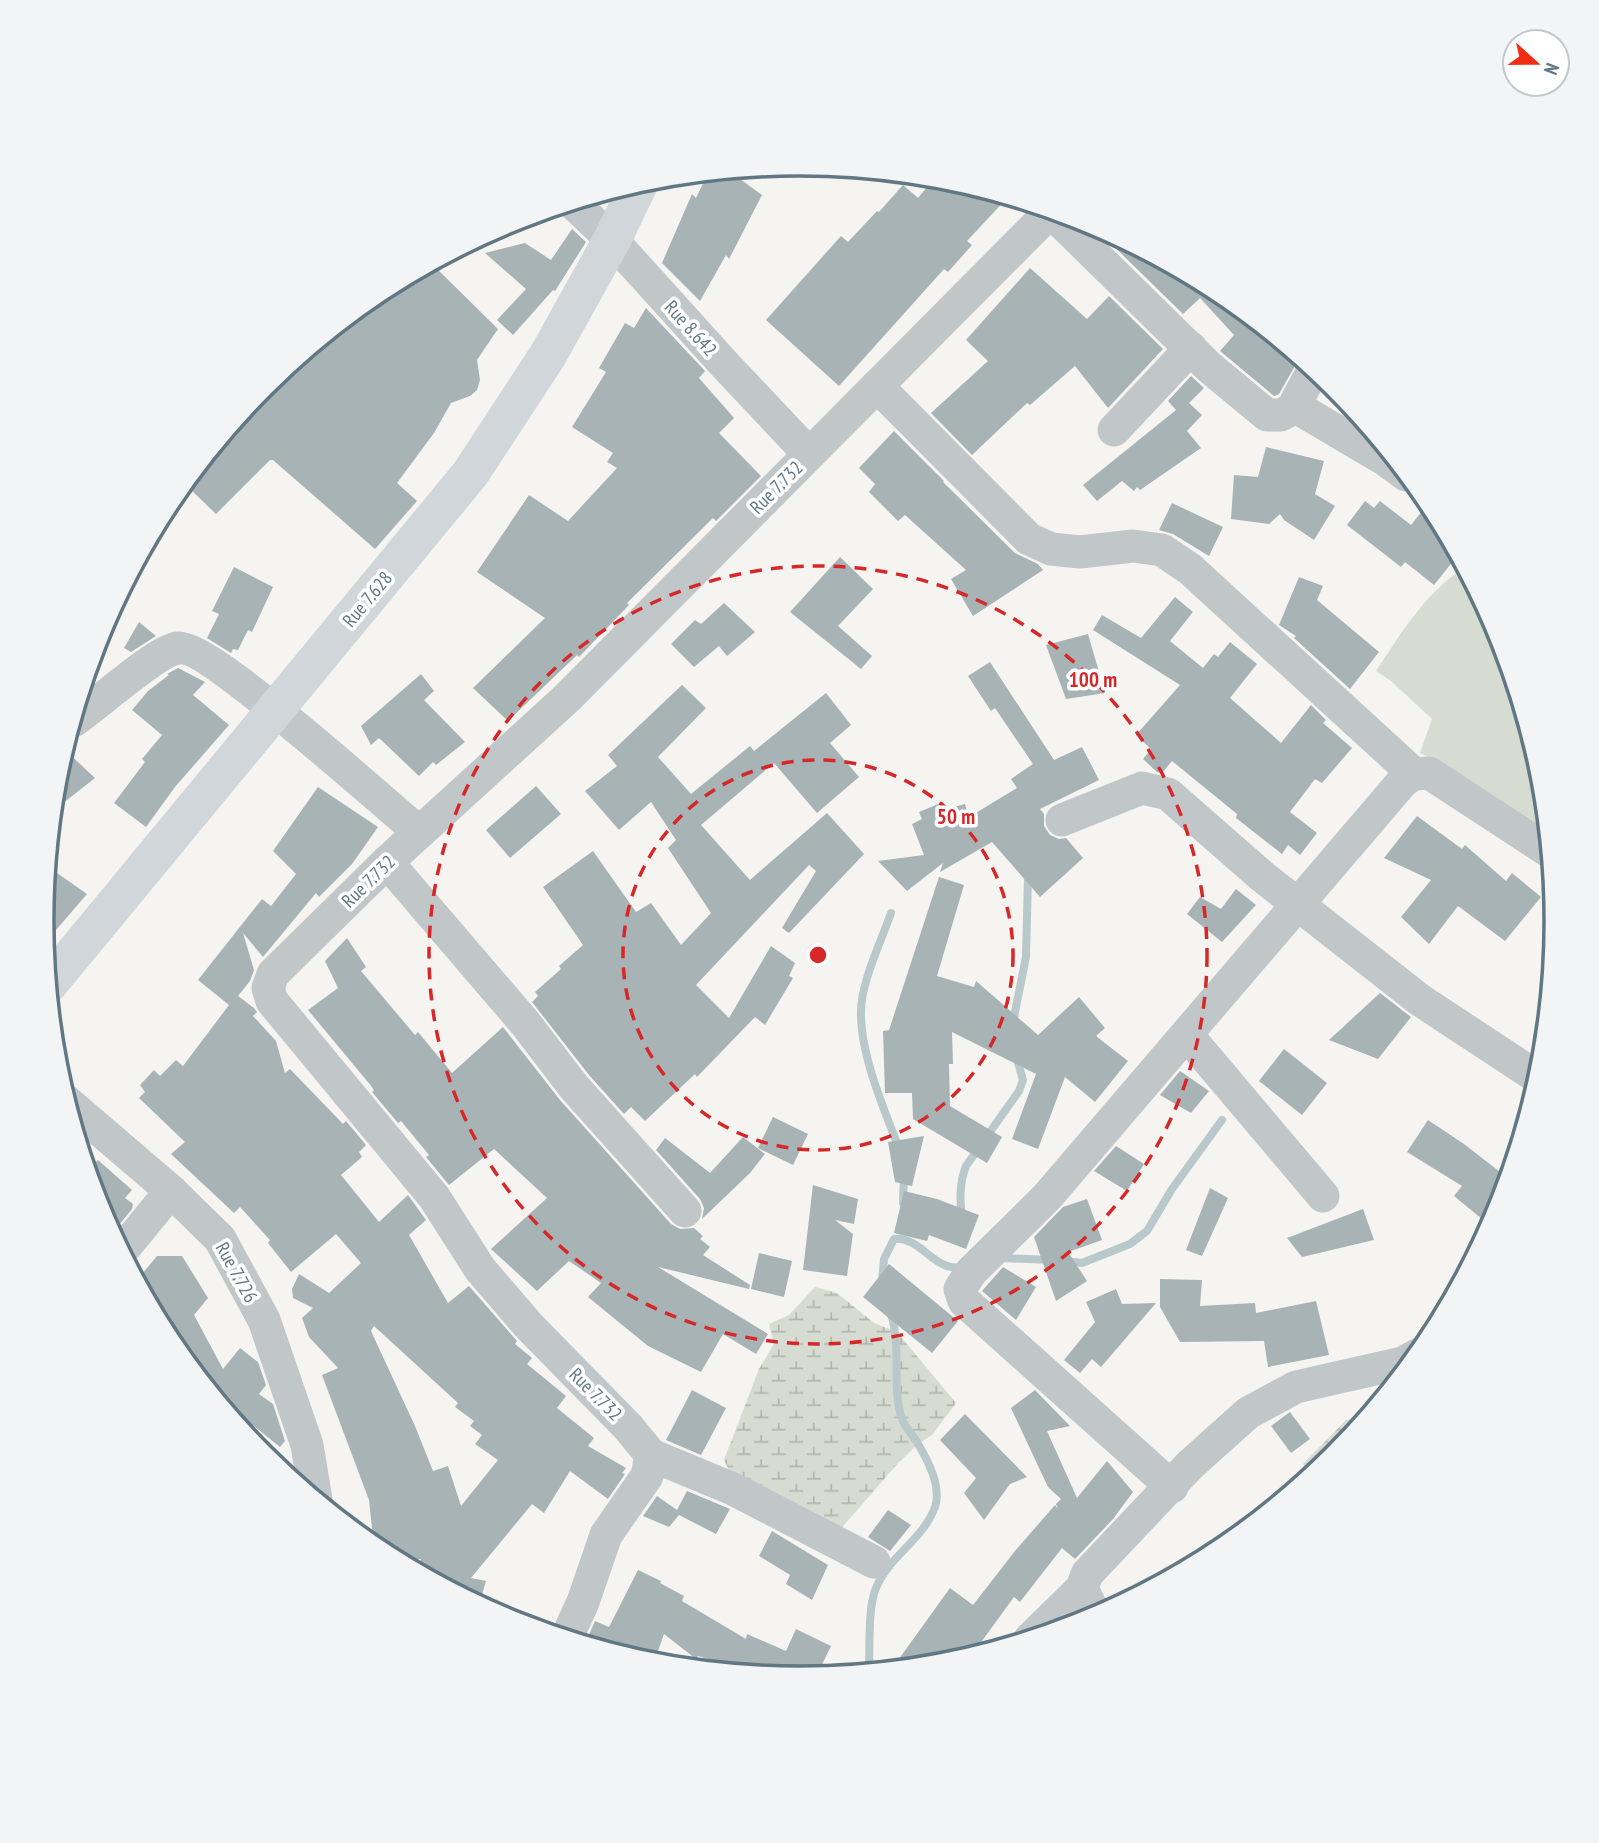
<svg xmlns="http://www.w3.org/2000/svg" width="1599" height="1843" font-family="'PT Sans Narrow',sans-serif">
<defs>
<pattern id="wetland-marsh" width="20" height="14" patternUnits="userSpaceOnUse" patternTransform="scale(1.75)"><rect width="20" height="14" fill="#d6dcd1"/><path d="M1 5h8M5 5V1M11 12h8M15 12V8" fill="none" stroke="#b1b7af"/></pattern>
</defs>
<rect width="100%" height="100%" fill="#f5f4f0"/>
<path fill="#d6dcd1" d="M1465,567L1499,632L1541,768L1539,830L1448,766L1420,753L1432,719L1391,681L1376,671C1402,632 1425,593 1465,567Z"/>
<g fill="url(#wetland-marsh)">
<path d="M815,1287L837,1293L874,1323L897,1332L956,1403L932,1435L918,1444L899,1462L839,1531L731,1474L724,1460L759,1369L774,1344L769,1324L789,1315Z"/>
<path d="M1367,1419L1335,1457L1312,1476L1303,1464L1346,1420Z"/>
</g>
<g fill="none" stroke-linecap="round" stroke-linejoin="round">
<g stroke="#b8c8cb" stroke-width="8">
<path d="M891,913C881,942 861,982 861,1012C860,1053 884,1110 899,1148"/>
<path d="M1013,1022L1026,957L1028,876"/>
<path d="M903,1203L904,1174"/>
<path d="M962,1219C960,1200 959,1184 966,1166L1019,1091L1023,1080L1017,1059"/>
<path d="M1001,1258L1051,1260"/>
<path d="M1064,1261L1082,1263L1130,1244L1147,1231L1172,1189L1222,1120"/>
<path d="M882,1281L884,1259L894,1239C921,1236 934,1272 961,1267"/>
<path d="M871,1672L869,1663C870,1641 868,1607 876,1588C889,1556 923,1540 935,1507C942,1486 927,1459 917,1442C912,1434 905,1427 902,1419C891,1387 902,1349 891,1314"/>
</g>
</g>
<g fill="#a8b3b6" fill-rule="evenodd">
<path d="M729,171L762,195L729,259L726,255L700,301L662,263L692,194L696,198L708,173Z"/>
<path d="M935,177L948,179L1008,197L967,241L972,245L948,272L944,269L839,386L766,320L841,236L848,242L877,211L879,212L903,185L918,198Z"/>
<path d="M1088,221L1221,292L1300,357L1279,394L1274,396L1220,351L1234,335L1200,298L1183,314Z"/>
<path d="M572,229L586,242L555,291L553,290L513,335L497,320L526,289L485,253L525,243L551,260Z"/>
<path d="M431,263L498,329L477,360L480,380L477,390L470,396L451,403L434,433L397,483L417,501L375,549L273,460H270L216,514L186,485L197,474L196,468L254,402L252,400L264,386L276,376L283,383L339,324L379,291Z"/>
<path d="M1030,268L1087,319L1109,296L1163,349L1108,408L1075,366L1030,405L1027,403L972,455L931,413L988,361L966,340Z"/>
<path d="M646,308L705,371L699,378L734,418L719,433L761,476L716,521L713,518L627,603L629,605L579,657L577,655L508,721L473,688L545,618L477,572L529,495L568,521L617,468L607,462L613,453L572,427L606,372L599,368L625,323L634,328Z"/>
<path d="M1191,376L1204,388L1189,403L1202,415L1187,431L1201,448L1140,490L1137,487L1134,491L1122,481L1097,501L1083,485L1176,410L1168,401Z"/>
<path d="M894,431L944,481L943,482L1015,553L1038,564L1043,570L973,616L951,579L966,570L905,515L898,521L869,492L875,484L859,468Z"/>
<path d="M1266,447L1324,461L1315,494L1335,506L1314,540L1284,520L1280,514L1269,524L1231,519L1234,475L1258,477Z"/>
<path d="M1365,501L1374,508L1380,501L1411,525L1430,501L1458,555L1434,585L1405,562L1401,567L1347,525Z"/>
<path d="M1172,503L1223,527L1209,556L1173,534L1159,530Z"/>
<path d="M840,557L873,589L838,626L872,656L861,669L790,612Z"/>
<path d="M234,567L273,587L252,632L248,630L238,650L233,649L231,653L207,638L219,614L212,611Z"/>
<path d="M1299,577L1323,586L1317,600L1379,652L1350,689L1294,638L1296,636L1279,625Z"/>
<path d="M1175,597L1193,612L1170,641L1203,668L1214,654L1218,657L1230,642L1257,664L1230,698L1281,743L1311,705L1326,720L1323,723L1352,748L1322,783L1315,779L1290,812L1317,833L1300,855L1288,845L1282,854L1236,818L1237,814L1172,761L1162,773L1157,772L1143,759L1151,749L1136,735L1180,685L1093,630L1102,615L1141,638Z"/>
<path d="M724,603L755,632L727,656L719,646L694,667L671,644L695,620L701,624Z"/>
<path d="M139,622L156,636L131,652L124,648Z"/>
<path d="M1088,634L1105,693L1066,699L1046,645Z"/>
<path d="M990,662L1054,760L1082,747L1099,780L1040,809L1044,814V826L1050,835L1059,839L1066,838L1083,858L1040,897L992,842L940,872L943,863L907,891L878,861L924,855L912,824L922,819L919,812L943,802L946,809L965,804L969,817L1017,788L1011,779L1033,764L995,708L991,711L968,676Z"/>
<path d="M178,668L205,682L193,695L229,725L175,787L146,827L114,803L145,762L142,759L162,735L132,710L148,691L169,675L167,674Z"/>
<path d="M421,674L434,691L424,700L465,742L436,765L433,762L419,776L379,738L371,745L361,726Z"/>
<path d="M682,685L706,708L658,757L691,794L750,746L754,751L826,693L851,725L830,743L859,777L817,813L774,763L701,825L750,880L827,813L864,854L789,933L782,928L816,871L809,865L696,985L729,1018L771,946L795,963L789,976L793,978L765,1025L755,1017L697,1077L695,1074L645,1121L631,1107L624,1114L589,1075L532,1002L538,996L535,992L561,969L559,966L583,945L543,887L593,851L636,912L651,903L681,945L711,913L668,848L676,840L651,802L619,830L585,791L617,766L608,755Z"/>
<path d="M64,749L95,778L53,811L57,773Z"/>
<path d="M536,786L561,814L510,858L486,830Z"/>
<path d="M318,787L378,827L352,864L319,897L316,893L263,957L243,933L254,970L250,981L238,996L254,1008L257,1012L253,1016L276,1041L285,1073L290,1069L343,1124L346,1121L366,1145L359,1152L362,1157L341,1175L379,1222L408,1195L426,1220L409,1235L448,1303L469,1286L517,1341L515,1344L532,1358L527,1364L566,1396L557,1408L594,1438L588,1446L626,1468L622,1473L625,1474L608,1499L570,1471L544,1513L532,1504L471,1578L486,1581L479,1605L418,1572L421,1559L397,1561L374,1547L369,1500L322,1375L338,1368L309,1337L302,1318L313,1308L293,1298L292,1289L299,1274L329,1293L361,1263L336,1234L291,1272L268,1243L270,1240L240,1207L234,1213L171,1154L185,1142L139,1098L145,1092L140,1085L154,1070L160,1076L176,1060L183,1066L229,1005L198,980L262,899L271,906L296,874L273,851ZM374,1326L458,1403L455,1407L474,1421L470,1426L482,1435L475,1444L498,1460L461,1506L448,1466L433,1471L415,1426L371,1331Z"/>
<path d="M1417,816L1462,849L1465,845L1506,881L1512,873L1541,897L1505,941L1458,906L1429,944L1401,917L1431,880L1384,858Z"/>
<path d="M47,866L87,894L44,944L42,921Z"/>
<path d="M939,877L964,885L937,976L974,987L976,981L1038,1035L1079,997L1105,1028L1096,1036L1128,1061L1095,1102L1065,1077L1038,1149L1012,1139L1036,1074L952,1032L953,1064H949L950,1106L1002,1137L987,1163L913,1119L912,1093H885L883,1031L889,1030Z"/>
<path d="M1236,889L1256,905L1222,942L1187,914L1200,897L1221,909Z"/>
<path d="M347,938L366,967L361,971L415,1035L418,1032L452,1073L503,1027L560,1100L671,1224L680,1229L694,1228L703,1236L700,1239L710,1247L703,1255L750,1285L749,1289L658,1267L768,1334L756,1354L723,1334L701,1372L648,1346L588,1297L601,1283L569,1261L537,1291L491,1249L547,1198L494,1149L449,1185L426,1157L429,1155L401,1121L398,1123L372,1092L374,1091L372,1087L308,1010L338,988L325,961Z"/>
<path d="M1380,993L1411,1017L1378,1059L1329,1040Z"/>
<path d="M1284,1049L1327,1083L1302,1115L1259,1081Z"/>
<path d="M1180,1071L1209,1091L1191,1113L1160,1095Z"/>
<path d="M773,1117L808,1134L793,1165L758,1148Z"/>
<path d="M1428,1120L1464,1144L1509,1179L1506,1188L1482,1219L1454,1196L1462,1186L1407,1152Z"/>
<path d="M924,1136L912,1186L895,1182L888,1142Z"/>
<path d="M743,1137L765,1154L750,1173L702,1219L704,1208L700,1199L656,1150L665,1138L710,1173Z"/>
<path d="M1116,1146L1144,1164L1127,1191L1094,1171Z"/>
<path d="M98,1160L132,1190L125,1198L133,1204L132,1209L119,1225L99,1211L87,1171Z"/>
<path d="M813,1185L858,1199L854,1224L835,1220L853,1234L847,1276L803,1270Z"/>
<path d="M1210,1188L1228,1198L1202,1256L1186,1250Z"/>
<path d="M904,1191L937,1199L979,1215L966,1249L929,1235L927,1241L894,1233Z"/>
<path d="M1087,1199L1102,1240L1068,1252L1087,1281L1056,1301L1034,1237L1063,1207Z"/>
<path d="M1363,1209L1374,1240L1302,1257L1287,1238Z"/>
<path d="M759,1253L792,1261L784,1297L751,1289Z"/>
<path d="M157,1256H182L208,1298L194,1315L223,1369L240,1348L258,1362L266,1385L259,1394L273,1404L285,1441L280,1447L234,1410L230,1416L169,1342L137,1280Z"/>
<path d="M889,1264L958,1321L932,1353L863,1297Z"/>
<path d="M1003,1267L1036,1287L1016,1320L982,1291Z"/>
<path d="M1160,1279L1202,1280L1200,1306L1255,1303L1256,1313L1316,1301L1329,1355L1268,1367L1264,1341L1180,1342L1160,1307Z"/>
<path d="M1116,1289L1122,1304L1156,1303L1101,1367L1092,1359L1080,1373L1064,1360L1095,1322L1086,1302Z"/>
<path d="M692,1390L726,1408L701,1455L666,1440Z"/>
<path d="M1035,1390L1070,1426L1047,1431L1077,1498L1107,1461L1133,1492L1113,1519L1075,1559L1062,1548L1020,1602L1014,1597L971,1656L960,1648L947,1665L891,1670L950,1588L973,1605L1015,1551L1055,1505L1058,1509L1056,1504L1061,1499L1048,1487L1011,1408Z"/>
<path d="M1290,1412L1310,1439L1291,1453L1271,1426Z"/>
<path d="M965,1414L1027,1477L1010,1484L984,1520L964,1493L976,1478L940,1440Z"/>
<path d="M687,1491L730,1509L716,1534L679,1515L669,1527L643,1516L657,1496L677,1510Z"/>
<path d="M888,1510L911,1525L890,1551L868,1537Z"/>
<path d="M772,1531L828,1565L812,1600L786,1584L790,1575L759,1556Z"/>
<path d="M638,1570L661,1581L660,1583L684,1596L682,1601L746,1639L747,1634L786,1651L796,1629L831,1646L816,1677L799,1679L773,1676L698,1656L696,1659L664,1634L653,1665L585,1644L595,1621L609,1627Z"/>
</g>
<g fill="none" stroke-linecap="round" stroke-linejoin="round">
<g stroke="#c1c6c9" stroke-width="33">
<path d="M573,203L612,240L726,366L809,454"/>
<path d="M1051,212L1209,367L1267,415H1281L1296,407"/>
<path d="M1314,369L1296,402V407L1384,459L1406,475"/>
<path d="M877,386L1029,539L1051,549L1080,552L1133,546L1162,550L1190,569L1414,774"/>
<path d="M1114,430L1191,348"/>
<path d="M73,721C95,707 157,650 178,648C208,644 385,804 419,832"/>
<path d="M1062,820L1142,788L1168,794L1263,877L1420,1000L1540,1079"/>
<path d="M387,862L525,1023L574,1087L685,1211"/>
<path d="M1187,1035L1323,1196"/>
<path d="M66,1101L171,1191L220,1239L264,1320L307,1445L316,1500"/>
<path d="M121,1252L171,1191"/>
<path d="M651,1455L733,1489L874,1562"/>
<path d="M1172,1487L964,1301L960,1289L971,1272L1047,1197L1404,780L1414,774L1429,773L1550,852"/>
<path d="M1082,1588L1091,1607L1100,1616"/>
<path d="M566,1639L583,1602L606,1535L647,1476L651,1455L628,1427L529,1326L480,1269L434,1197L272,1001L268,988L273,974L387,862L567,698L1052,210"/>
<path d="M1030,1639L1082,1588L1087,1574L1190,1465L1248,1413L1296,1387L1402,1363L1421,1353"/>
</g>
<path stroke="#d0d6da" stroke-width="38" d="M48,985L470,474L548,355L612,240L640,182"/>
</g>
<g fill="none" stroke="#d62828" stroke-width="3.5" stroke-dasharray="12 9">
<circle cx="818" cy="955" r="195"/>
<circle cx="818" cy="955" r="389"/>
</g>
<g text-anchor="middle" stroke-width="7" stroke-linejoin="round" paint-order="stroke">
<g font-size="19" fill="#617884" stroke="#fff">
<text transform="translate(691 328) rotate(48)" y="7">Rue 8.642</text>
<text transform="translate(776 487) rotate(-45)" y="7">Rue 7.732</text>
<text transform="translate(367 599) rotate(-50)" y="7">Rue 7.628</text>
<text transform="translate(368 881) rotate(-44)" y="7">Rue 7.732</text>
<text transform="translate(237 1272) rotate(61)" y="7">Rue 7.726</text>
<text transform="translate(596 1394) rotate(45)" y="7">Rue 7.732</text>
</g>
</g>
<path d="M0 0H1599V1843H0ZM54 921a745 745 0 1 1 1490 0a745 745 0 1 1-1490 0Z" fill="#f2f4f5" fill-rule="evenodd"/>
<path fill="none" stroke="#617884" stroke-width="3.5" d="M54 921a745 745 0 1 1 1490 0a745 745 0 1 1-1490 0Z"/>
<circle cx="818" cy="955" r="10" fill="#d62828" stroke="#fff" stroke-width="3.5"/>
<g font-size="21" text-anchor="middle" font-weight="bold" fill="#d62828" stroke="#fff" stroke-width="7" stroke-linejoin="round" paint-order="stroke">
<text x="1093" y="687">100 m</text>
<text x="956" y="824">50 m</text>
</g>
<g transform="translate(1536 63) rotate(111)"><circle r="33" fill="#ffffff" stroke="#c0c9ce" stroke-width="2"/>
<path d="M0-5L12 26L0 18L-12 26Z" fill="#f12d14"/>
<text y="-10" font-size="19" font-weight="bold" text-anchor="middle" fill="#617884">N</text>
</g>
</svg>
